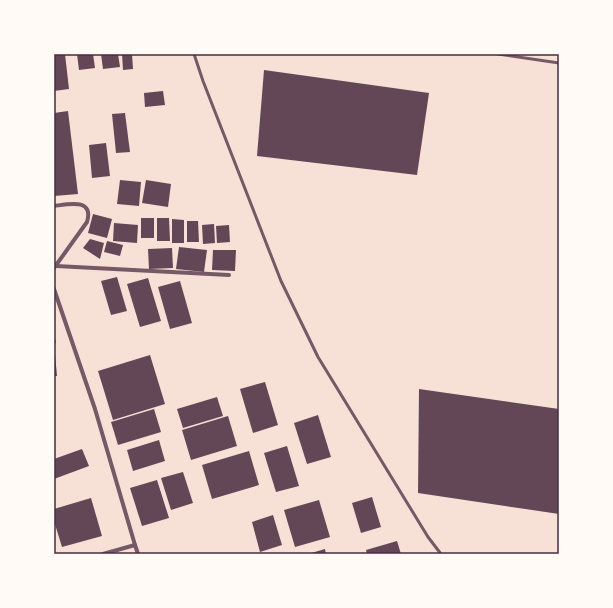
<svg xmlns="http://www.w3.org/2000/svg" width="613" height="608" font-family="'Work Sans',sans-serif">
<rect width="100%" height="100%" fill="#f7e1d7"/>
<g fill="#644757">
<path d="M54,54h11l4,35 -15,2z"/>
<path d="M77,54h16l2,14 -16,2z"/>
<path d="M101,54h17l2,13 -17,2z"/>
<path d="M122,54h10l1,15 -10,1z"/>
<path d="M264,70l165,23 -12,82 -160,-19z"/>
<path d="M163,91l2,14 -20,2 -1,-14z"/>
<path d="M68,111l10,83 -24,2v-83z"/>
<path d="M125,113l5,39 -14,1 -4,-39z"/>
<path d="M106,143l4,33 -18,2 -3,-33z"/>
<path d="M120,180l21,2 -2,24 -22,-2z"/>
<path d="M146,180l25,4 -3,23 -26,-4z"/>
<path d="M93,214l19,5 -5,19 -19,-5z"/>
<rect x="141" y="218" width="13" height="20"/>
<path d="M157,218h12l1,23h-13z"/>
<path d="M172,219l12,1v23h-12z"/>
<path d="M187,221h11l1,21h-12z"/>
<path d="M114,223l24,2 -1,18 -24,-2z"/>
<path d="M214,224l1,19 -12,1 -1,-19z"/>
<path d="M229,225l1,17 -13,1 -1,-17z"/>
<path d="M90,239l14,4 -4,16 -17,-11z"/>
<path d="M107,241l16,4 -3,11 -16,-4z"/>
<path d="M179,247l28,3 -3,22 -28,-3z"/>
<path d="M172,248l1,20 -24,1 -1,-20z"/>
<path d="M213,250h23l-1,21 -23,-1z"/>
<path d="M117,277l10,34 -16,4 -10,-34z"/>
<path d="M148,278l13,43 -21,6 -13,-43z"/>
<path d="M180,281l12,42 -22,6 -12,-42z"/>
<path d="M54,332l2,11 -2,1z"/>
<path d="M54,354h1l2,22h-3z"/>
<path d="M150,355l15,49 -52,16 -15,-49z"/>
<path d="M265,382l13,43 -25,8 -13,-44z"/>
<path d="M419,389l140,20v105l-141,-21z"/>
<path d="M217,397l6,19 -40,12 -6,-19z"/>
<path d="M154,409l7,23 -43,13 -7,-23z"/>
<path d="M318,415l13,42 -24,7 -13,-41z"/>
<path d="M228,416l9,30 -46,14 -9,-30z"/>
<path d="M159,440l6,21 -32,10 -6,-21z"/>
<path d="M287,446l12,40 -23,6 -12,-39z"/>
<path d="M82,449l7,17 -35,13v-20z"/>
<path d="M249,451l10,34 -47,14 -10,-34z"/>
<path d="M183,472l10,31 -22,7 -10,-32z"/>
<path d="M157,480l12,38 -27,8 -12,-38z"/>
<path d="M372,497l9,30 -20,6 -9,-30z"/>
<path d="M91,498l11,38 -40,11 -8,-26v-12z"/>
<path d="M319,500l11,37 -35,10 -11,-37z"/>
<path d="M273,515l9,30 -22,7 -8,-30z"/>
<path d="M397,541l4,13h-34l-1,-4z"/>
<path d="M325,549l1,5h-18z"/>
</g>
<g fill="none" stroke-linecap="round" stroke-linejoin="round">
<g stroke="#755966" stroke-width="3">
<path d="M194,54l9,27 78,200 37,76 110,180 13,17"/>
<path d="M498,54l61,9"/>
</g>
<g stroke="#755966" stroke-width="4">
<path d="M54,206c15,-2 40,-8 33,16l-33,46"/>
<path d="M56,266l173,9"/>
<path d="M54,289l41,120 40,136"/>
<path d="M103,554l32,-9 3,9"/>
</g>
</g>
<rect width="613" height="608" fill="none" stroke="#fffaf5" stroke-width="110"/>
<rect x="55" y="55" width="503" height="498" fill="none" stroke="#4a2c40" stroke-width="1.5"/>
</svg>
